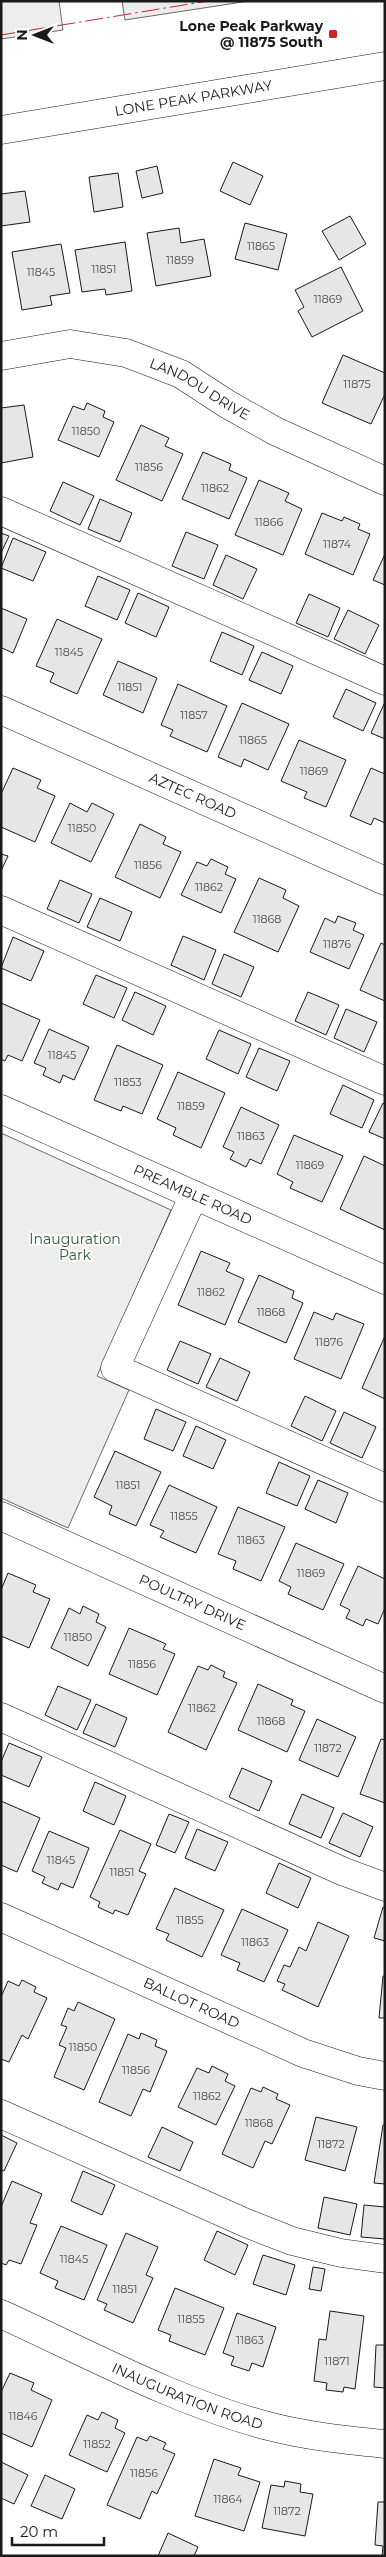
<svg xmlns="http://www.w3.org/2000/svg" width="386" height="2557" font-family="Montserrat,sans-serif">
<rect width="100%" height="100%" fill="#fff"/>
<g fill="#ededed" stroke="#6a6a6a">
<path d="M1,1h58l4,29 -62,9z"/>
<path d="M122,1h127l-124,19z"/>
<path d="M1,1133l170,77 -74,166 32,14 -61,138 -67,-30z"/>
</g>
<g fill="#e6e6e6" stroke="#1a1a1a">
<path d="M233,162l30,14 -13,29 -30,-14z"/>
<path d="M157,166l6,27 -21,5 -6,-27z"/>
<path d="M118,173l5,34 -29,5 -5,-35z"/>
<path d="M25,191l5,31 -29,4v-32z"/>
<path d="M350,216l16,28 -27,16 -17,-29z"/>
<path d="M245,223l42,11 -9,36 -43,-11z"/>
<path d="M179,228l2,15 23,-4 7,37 -55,10 -9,-53z"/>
<path d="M125,242l7,49 -26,4 -1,-6 -23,3 -7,-42z"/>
<path d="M61,244l9,49 -20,3 2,9 -30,5 -10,-58z"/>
<path d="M341,267l22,44 -51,26 -14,-26 6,-4 -9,-17z"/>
<path d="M343,355l42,18v21l-14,30 -49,-21z"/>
<path d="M87,403l18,8 -2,6 11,5 -15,35 -41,-17 15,-34 11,4z"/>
<path d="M24,405l9,52 -32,6v-55z"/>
<path d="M141,425l28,13 -4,8 18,8 -21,47 -46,-21z"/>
<path d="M203,452l28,12 -2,6 18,8 -18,41 -47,-20z"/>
<path d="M259,480l30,13 -4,8 17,8 -19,46 -48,-20z"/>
<path d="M63,482l31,14 -14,29 -30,-14z"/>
<path d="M100,499l32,14 -12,29 -32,-13z"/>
<path d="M322,513l20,8 2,-4 16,7 -2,5 12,5 -17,41 -48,-21z"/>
<path d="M186,532l32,13 -14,34 -32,-13z"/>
<path d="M1,533l8,3 -8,17z"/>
<path d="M13,538l33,14 -13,29 -32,-13z"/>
<path d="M385,554v31l-12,-5z"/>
<path d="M226,555l31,14 -14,30 -30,-14z"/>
<path d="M98,576l32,14 -13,30 -32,-14z"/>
<path d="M138,593l31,14 -13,30 -31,-14z"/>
<path d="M309,594l31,14 -12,29 -32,-14z"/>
<path d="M1,608l26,11 -14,34 -11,-5 -1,3z"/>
<path d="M348,610l31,15 -14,29 -31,-15z"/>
<path d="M57,619l45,20 -25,55 -27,-12 4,-9 -18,-7z"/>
<path d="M222,632l32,14 -12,29 -32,-14z"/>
<path d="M262,652l31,14 -12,28 -32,-14z"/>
<path d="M118,661l39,17 -14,35 -40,-18z"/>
<path d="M178,684l49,22 -20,46 -37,-16 3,-6 -12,-5z"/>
<path d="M346,689l30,14 -13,28 -30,-14z"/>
<path d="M242,703l47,21 -21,46 -24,-11 -3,8 -23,-10z"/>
<path d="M384,704l1,1v34l-14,-6z"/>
<path d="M299,740l47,20 -20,47 -22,-9 3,-6 -26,-11z"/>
<path d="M13,768l28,12 -4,8 18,8 -20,46 -34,-15v-33z"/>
<path d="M371,768l14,6v49l-11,-5 -3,7 -21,-9z"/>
<path d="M70,803l17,9 5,-9 22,11 -23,48 -40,-19z"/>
<path d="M140,824l26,13 -3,7 18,8 -21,46 -45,-21z"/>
<path d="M1,854l7,2 -7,15z"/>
<path d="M211,859l17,8 -3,7 11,5 -15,34 -40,-18 16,-33 10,4z"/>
<path d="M259,878l27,12 -3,8 16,8 -21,46 -44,-20z"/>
<path d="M60,880l32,14 -13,29 -32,-14z"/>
<path d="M100,898l32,14 -12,29 -33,-14z"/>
<path d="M338,916l18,7 -3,7 11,5 -15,34 -39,-17 15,-34 10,5z"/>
<path d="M183,936l33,14 -12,30 -33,-15z"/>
<path d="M13,937l31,14 -13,30 -30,-13z"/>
<path d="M381,943l4,2v56l-25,-11z"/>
<path d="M224,954l30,13 -13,30 -29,-13z"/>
<path d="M96,975l31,13 -13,30 -31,-14z"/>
<path d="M135,992l31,14 -13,29 -31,-15z"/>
<path d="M308,992l31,13 -13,30 -31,-14z"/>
<path d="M1,1003l39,17 -18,41 -14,-6 -3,6 -4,-2z"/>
<path d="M346,1009l31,13 -13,30 -30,-14z"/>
<path d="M49,1029l40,18 -15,33 -11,-5 -3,8 -17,-8 3,-7 -12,-5z"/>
<path d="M219,1030l32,14 -13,30 -32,-15z"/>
<path d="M117,1045l46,20 -21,49 -19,-8 -2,5 -27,-11z"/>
<path d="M259,1048l31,13 -13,30 -31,-14z"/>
<path d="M178,1072l47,21 -24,55 -28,-13 3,-7 -19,-9z"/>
<path d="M343,1085l31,15 -12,28 -32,-14z"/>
<path d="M383,1103l2,1v35l-16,-7z"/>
<path d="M241,1107l38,18 -18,39 -11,-5 -4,8 -16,-8 4,-7 -11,-5z"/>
<path d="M294,1135l49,21 -21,46 -32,-14 3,-6 -16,-8z"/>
<path d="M364,1156l21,10v64l-45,-21z"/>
<path d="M201,1251l29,12 -4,8 18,8 -19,46 -47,-20z"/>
<path d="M259,1275l35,16 -2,7 11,5 -17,40 -48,-21z"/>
<path d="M314,1312l19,8 3,-7 28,11 -23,55 -47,-20z"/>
<path d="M385,1336v63l-23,-11z"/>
<path d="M180,1341l31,13 -13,30 -31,-14z"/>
<path d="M220,1358l30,14 -13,29 -31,-14z"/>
<path d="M305,1396l31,15 -14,30 -31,-15z"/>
<path d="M156,1409l30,13 -13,29 -29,-12z"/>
<path d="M344,1412l32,15 -14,31 -32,-15z"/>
<path d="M196,1426l30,14 -13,29 -30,-13z"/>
<path d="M115,1451l46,21 -25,54 -27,-12 3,-8 -18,-9z"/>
<path d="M279,1462l31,14 -13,30 -31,-13z"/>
<path d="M318,1480l30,13 -12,30 -31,-14z"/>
<path d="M169,1485l48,22 -21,46 -36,-16 4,-6 -14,-6z"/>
<path d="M238,1507l47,20 -24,54 -28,-12 3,-8 -18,-7z"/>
<path d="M296,1543l48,21 -21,46 -35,-16 3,-7 -12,-6z"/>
<path d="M358,1566l27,13v29l-7,16 -12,-5 -3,7 -17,-8 4,-8 -10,-5z"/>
<path d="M8,1573l28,12 -3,7 17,7 -21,49 -28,-12v-46z"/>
<path d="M83,1606l16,8 -3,8 10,5 -18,39 -37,-18 18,-40 11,6z"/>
<path d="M129,1628l37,16 -3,5 12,5 -18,41 -48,-21z"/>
<path d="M211,1665l14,7 -2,5 14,6 -31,67 -38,-18 30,-66 10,4z"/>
<path d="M258,1684l35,16 -2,5 14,6 -18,41 -49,-22z"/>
<path d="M58,1686l33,14 -14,30 -32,-15z"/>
<path d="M96,1704l31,14 -12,29 -32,-14z"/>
<path d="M317,1719l39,18 -18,40 -39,-17z"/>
<path d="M381,1739l4,1v63l-25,-9z"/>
<path d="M9,1743l33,14 -13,30 -28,-12v-13z"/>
<path d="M242,1768l30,13 -13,30 -30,-14z"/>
<path d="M95,1782l31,14 -12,29 -31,-14z"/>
<path d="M302,1794l32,14 -13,30 -32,-14z"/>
<path d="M1,1801l39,17 -23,54 -16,-7z"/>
<path d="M343,1813l30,14 -13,30 -31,-14z"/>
<path d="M169,1814l20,8 -14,31 -19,-8z"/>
<path d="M197,1829l31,13 -13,29 -30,-13z"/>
<path d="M120,1830l31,14 -12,27 7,3 -18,41 -13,-5 -2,4 -15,-7 2,-5 -10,-5z"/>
<path d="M49,1831l40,17 -16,40 -12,-5 -3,7 -16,-7 3,-6 -13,-6z"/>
<path d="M279,1863l32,15 -13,30 -32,-15z"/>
<path d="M175,1888l49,22 -22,47 -36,-17 3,-6 -13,-5z"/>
<path d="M383,1907l2,1v33l-11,-3z"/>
<path d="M242,1909l46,21 -24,52 -27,-12 3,-7 -19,-8z"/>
<path d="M318,1922l31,14 -31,71 -36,-17 3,-6 -8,-3 7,-16 6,2 9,-20 7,4z"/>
<path d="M383,1976h2v42h-6z"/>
<path d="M22,1980l14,7 -2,5 13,6 -19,41 -6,-4 -13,27 -8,-3v-62l7,-16 11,5z"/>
<path d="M78,2002l37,17 -31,71 -30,-13 12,-29 -7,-3 8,-18 -6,-2 7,-17 6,3z"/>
<path d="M141,2033l16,7 -2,6 12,5 -17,41 -7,-3 -12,27 -32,-14 29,-68 11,5z"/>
<path d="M212,2066l16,8 -3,7 10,5 -19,39 -38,-18 19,-39 12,5z"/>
<path d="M263,2087l15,7 -2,5 14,6 -18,39 -7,-3 -12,27 -31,-14 29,-66 10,4z"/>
<path d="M316,2117l41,10 -12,44 -40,-11z"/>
<path d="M383,2125h2v59l-11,-1z"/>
<path d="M162,2127l31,15 -13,29 -32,-14z"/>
<path d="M1,2135l16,8 -13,28 -3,-1z"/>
<path d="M83,2171l32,14 -13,30 -31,-14z"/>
<path d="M12,2181l30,13 -12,29 7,2 -16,39 -12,-4 -3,5 -5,-2v-56z"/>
<path d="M324,2197l33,7 -7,31 -32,-7z"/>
<path d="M364,2205l21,2v32l-24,-2z"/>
<path d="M61,2226l46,19 -23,55 -29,-12 3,-7 -18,-8z"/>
<path d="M217,2231l31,14 -13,30 -31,-15z"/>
<path d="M126,2233l32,14 -12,28 7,3 -20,45 -29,-13 3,-6 -10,-4z"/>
<path d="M263,2255l32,10 -9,30 -33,-11z"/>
<path d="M313,2267l12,2 -4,22 -12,-2z"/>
<path d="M175,2288l49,20 -19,47 -36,-14 2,-6 -13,-5z"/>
<path d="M330,2311l34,5 -9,73 -11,-2 -1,5 -17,-2 1,-7 -13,-2 5,-42 7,1z"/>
<path d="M237,2313l39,14 -13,40 -11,-4 -3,8 -18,-6 3,-8 -11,-4z"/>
<path d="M376,2345h9v43l-11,-1z"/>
<path d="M10,2373l24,10 -3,7 21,10 -20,47 -31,-14v-41z"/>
<path d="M102,2412l16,8 -3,8 10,5 -18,39 -38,-17 18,-40 11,5z"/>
<path d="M150,2436l16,7 -3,6 12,5 -18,40 -5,-3 -12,28 -33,-14 30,-68 10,4z"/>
<path d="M214,2459l27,9 -3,7 22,7 -16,49 -49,-15z"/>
<path d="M1,2462l27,13 -14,29 -13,-6z"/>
<path d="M45,2475l30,14 -13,30 -31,-13z"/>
<path d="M285,2481l16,3 -1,8 13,2 -8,42 -43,-8 9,-43 13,2z"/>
<path d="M378,2502h7v54h-3l1,-10 -8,-1z"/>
<path d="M168,2533l30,14 -4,9h-36z"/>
</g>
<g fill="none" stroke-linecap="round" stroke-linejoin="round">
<defs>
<g id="minor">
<path id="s1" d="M1,356l69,-12 56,9 55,21 46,30 48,27 110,50"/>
<path d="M1,511l384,170"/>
<path id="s2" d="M1,710l384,171"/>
<path d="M1,910l384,171"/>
<path id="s3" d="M1,1109l384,171"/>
<path d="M194,1195l-79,173 270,120"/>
<path id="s4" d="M1,1516l384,173"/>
<path d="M1,1717l341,154 43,16"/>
<path id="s5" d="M1,1917l302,136 55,18 27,5"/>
<path d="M1,2114l245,109 46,18 49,12 44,6"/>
<path id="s6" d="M1,2314c86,39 175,88 267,112 38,10 77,14 117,18"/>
</g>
<g id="major">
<path id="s7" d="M1,130l384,-64"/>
</g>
</defs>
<use href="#minor" stroke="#1a1a1a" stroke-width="29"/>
<use href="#major" stroke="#1a1a1a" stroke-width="29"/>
<use href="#minor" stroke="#fff" stroke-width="28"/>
<use href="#major" stroke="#fff" stroke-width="28"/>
<path stroke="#c62828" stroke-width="1" stroke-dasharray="18 4 2.5 4" stroke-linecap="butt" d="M1,35l207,-34"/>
</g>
<rect fill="#c62828" stroke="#fff" stroke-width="2" x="328" y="29" width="10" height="10" rx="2.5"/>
<g text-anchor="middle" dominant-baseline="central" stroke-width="4" stroke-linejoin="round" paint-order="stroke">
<g font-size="11" fill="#4d4d4d">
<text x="261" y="246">11865</text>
<text x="180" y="260">11859</text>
<text x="104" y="269">11851</text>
<text x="41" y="272">11845</text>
<text x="328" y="299">11869</text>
<text x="357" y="384">11875</text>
<text x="86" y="431">11850</text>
<text x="149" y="467">11856</text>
<text x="215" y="488">11862</text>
<text x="269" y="522">11866</text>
<text x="337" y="544">11874</text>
<text x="69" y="652">11845</text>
<text x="130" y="687">11851</text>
<text x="194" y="715">11857</text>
<text x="253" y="740">11865</text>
<text x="314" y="771">11869</text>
<text x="82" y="828">11850</text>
<text x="148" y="865">11856</text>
<text x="209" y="887">11862</text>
<text x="267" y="919">11868</text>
<text x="337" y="944">11876</text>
<text x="62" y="1055">11845</text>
<text x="128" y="1082">11853</text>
<text x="191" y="1106">11859</text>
<text x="251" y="1136">11863</text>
<text x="310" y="1165">11869</text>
<text x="211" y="1292">11862</text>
<text x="271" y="1312">11868</text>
<text x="329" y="1342">11876</text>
<text x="128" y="1485">11851</text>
<text x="184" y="1516">11855</text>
<text x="251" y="1540">11863</text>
<text x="311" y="1573">11869</text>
<text x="78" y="1637">11850</text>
<text x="142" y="1664">11856</text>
<text x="202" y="1708">11862</text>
<text x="271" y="1721">11868</text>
<text x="328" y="1748">11872</text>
<text x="61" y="1860">11845</text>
<text x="122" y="1872">11851</text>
<text x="190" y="1920">11855</text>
<text x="255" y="1942">11863</text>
<text x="83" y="2047">11850</text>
<text x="136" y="2070">11856</text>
<text x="207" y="2096">11862</text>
<text x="259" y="2123">11868</text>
<text x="331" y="2144">11872</text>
<text x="74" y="2259">11845</text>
<text x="125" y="2289">11851</text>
<text x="191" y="2319">11855</text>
<text x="250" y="2340">11863</text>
<text x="337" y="2361">11871</text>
<text x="23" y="2416">11846</text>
<text x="97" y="2444">11852</text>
<text x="144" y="2473">11856</text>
<text x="228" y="2499">11864</text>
<text x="287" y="2511">11872</text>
</g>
<g font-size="14" font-weight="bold" fill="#1a1a1a" stroke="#fff" text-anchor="end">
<text x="323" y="26">Lone Peak Parkway<tspan x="323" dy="16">@ 11875 South</tspan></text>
</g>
<g font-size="14" fill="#1a1a1a" stroke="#fff">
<text stroke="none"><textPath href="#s7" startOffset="195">LONE PEAK PARKWAY</textPath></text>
<text stroke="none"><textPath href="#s1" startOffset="209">LANDOU DRIVE</textPath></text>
<text stroke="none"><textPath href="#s2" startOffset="210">AZTEC ROAD</textPath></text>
<text stroke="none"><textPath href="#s3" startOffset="210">PREAMBLE ROAD</textPath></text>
<text stroke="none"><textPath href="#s4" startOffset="210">POULTRY DRIVE</textPath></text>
<text stroke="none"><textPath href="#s5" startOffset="209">BALLOT ROAD</textPath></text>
<text stroke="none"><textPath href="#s6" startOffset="204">INAUGURATION ROAD</textPath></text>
</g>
<g font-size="14" fill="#2b5a34" stroke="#fff">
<text x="75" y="1239">Inauguration<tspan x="75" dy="16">Park</tspan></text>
</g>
</g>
<rect width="386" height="2557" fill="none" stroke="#1a1a1a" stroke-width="5"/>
<g transform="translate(35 35) rotate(270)" stroke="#ffffff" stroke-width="4" paint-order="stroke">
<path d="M0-4L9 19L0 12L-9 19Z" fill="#1a1a1a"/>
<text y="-8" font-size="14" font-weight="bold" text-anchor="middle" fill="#1a1a1a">N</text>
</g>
<path d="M12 2537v8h92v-8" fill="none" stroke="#1a1a1a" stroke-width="2.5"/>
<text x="20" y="2537" font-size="15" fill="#1a1a1a" stroke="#ffffff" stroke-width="4" paint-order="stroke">20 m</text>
</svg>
